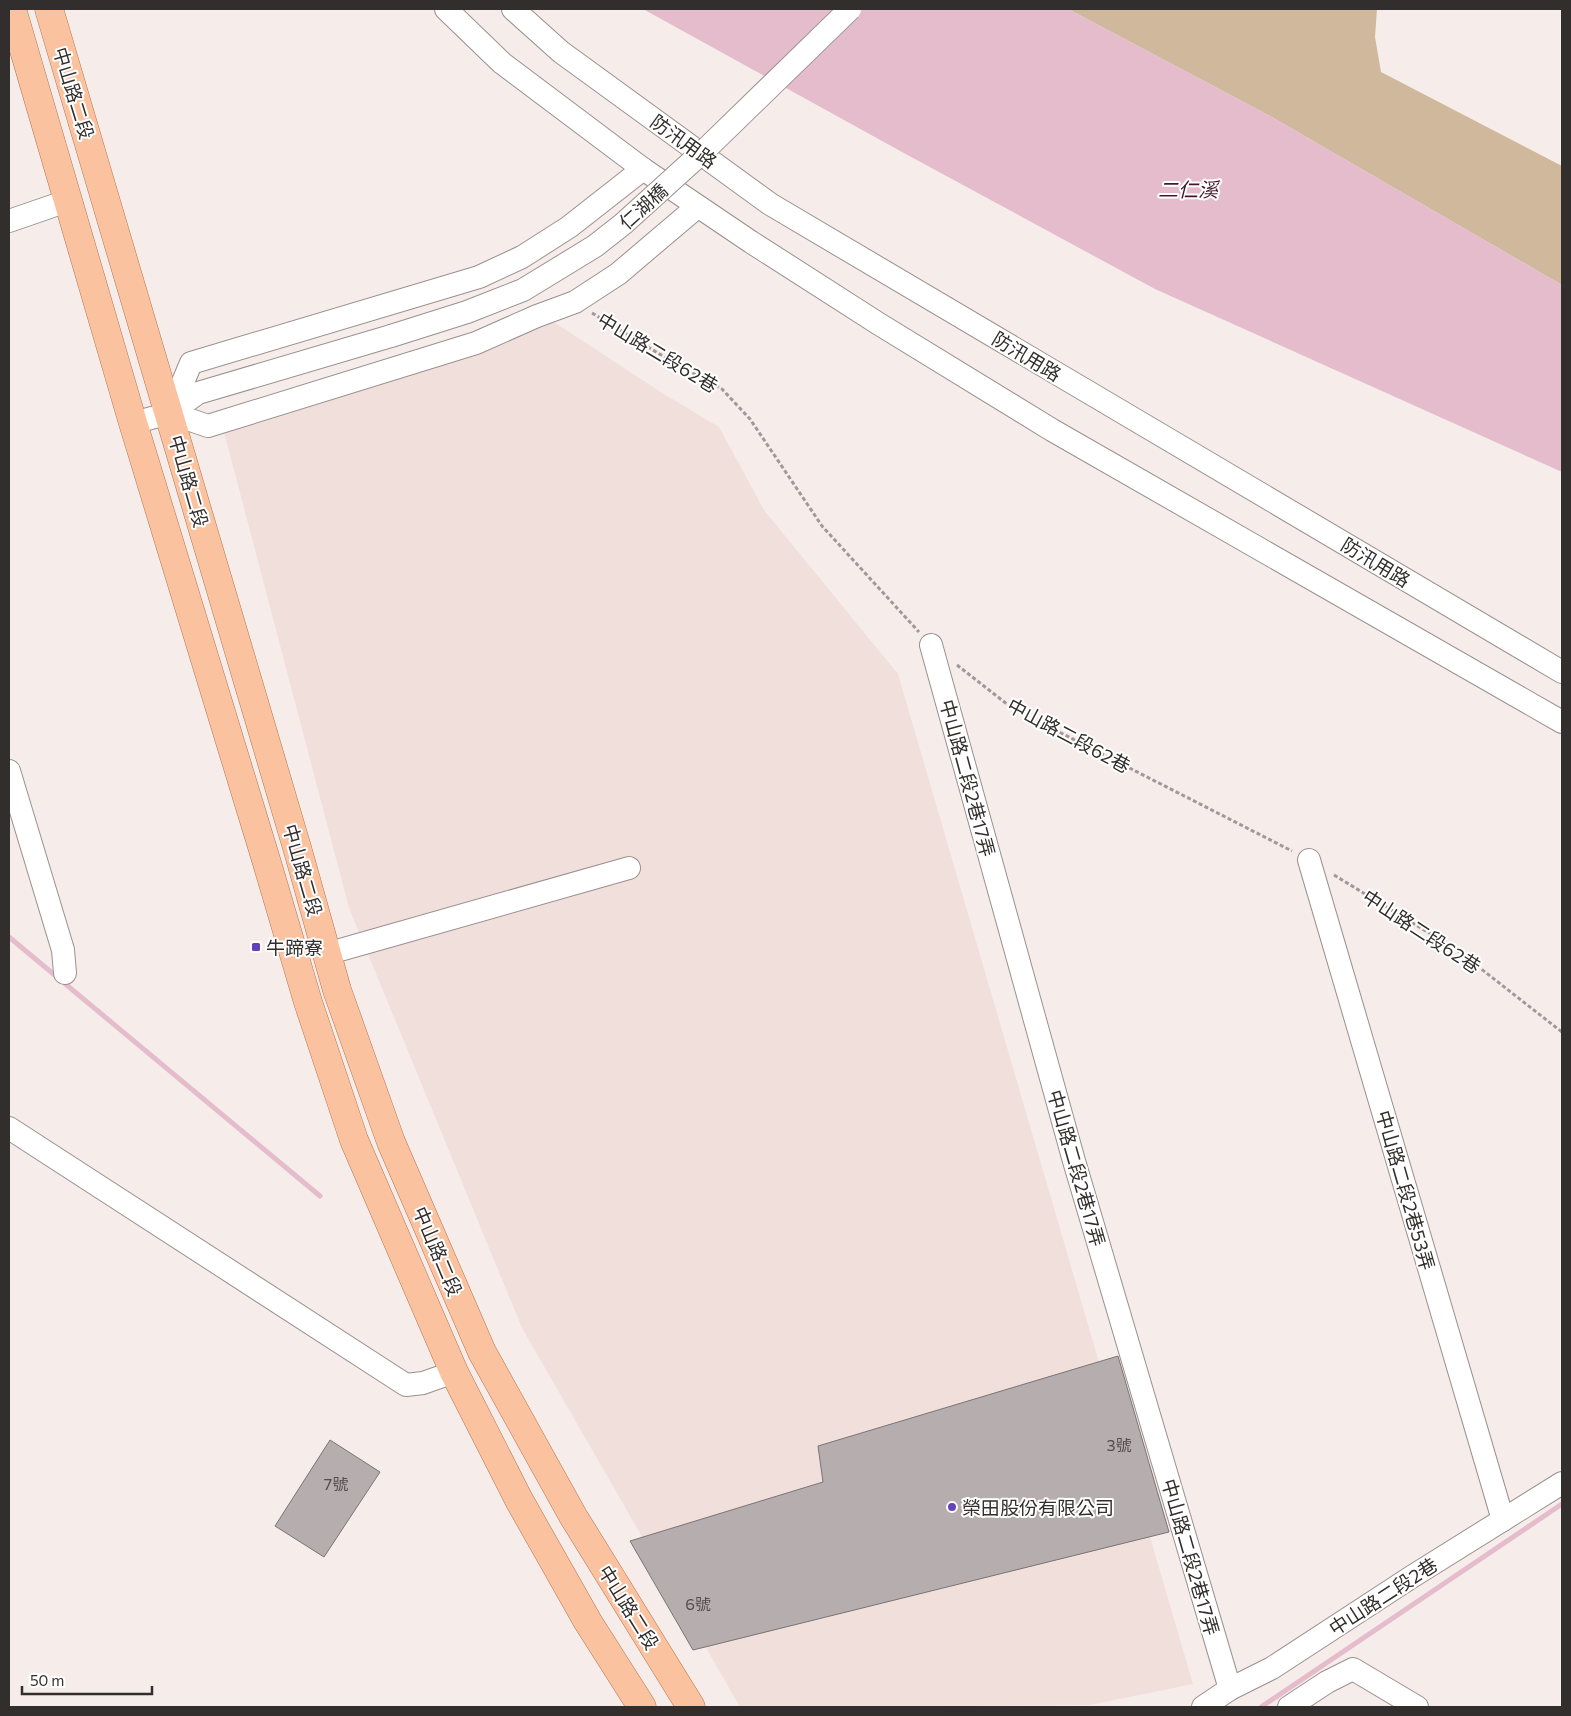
<svg xmlns="http://www.w3.org/2000/svg" width="1571" height="1716" font-family="Commissioner,'Noto Sans TC',sans-serif">
<rect width="100%" height="100%" fill="#f6edeb"/>
<path fill="#f1dfdb" d="M552,321l112,73 55,33 45,83 134,164 295,1010 -103,21 -350,2 -218,-379 -173,-420 -125,-476z"/>
<path fill="#d0b89d" d="M1068,9h309l-2,28 6,35 181,94v119l-292,-169z"/>
<path fill="#e4bccc" d="M643,9h425l202,107 292,169v187l-407,-183 -253,-137z"/>
<g fill="none" stroke-linecap="round" stroke-linejoin="round">
<g stroke="#e4bccc" stroke-width="5">
<path d="M9,937l311,259"/>
<path d="M1261,1707l301,-203"/>
</g>
</g>
<g fill="#b6adae" stroke="#7b7374">
<path d="M1118,1356l51,176 -476,118 -63,-109 193,-59 -5,-36z"/>
<path d="M330,1440l50,32 -56,85 -49,-31z"/>
</g>
<g fill="none" stroke-linecap="round" stroke-linejoin="round">
<defs>
<g id="minor">
<path d="M446,9l56,54 141,106 108,73 128,82 173,106 510,292"/>
<path d="M513,9l48,43 209,152 792,468"/>
<path d="M643,169l-74,58 -47,30 -43,20 -288,86 -21,50 38,13 268,-83 61,-27 38,-14 43,-28 79,-67"/>
<path d="M9,221l58,-20"/>
<path d="M133,423l37,-10 28,-20 193,-57"/>
<path d="M931,645l143,516 156,528"/>
<path d="M9,771l54,179 2,23"/>
<path d="M1309,860l194,660"/>
<path d="M326,954l303,-86"/>
<path d="M9,1128l397,257 17,-2 31,-11"/>
<path d="M1203,1707l27,-18 42,-21 141,-92 149,-93"/>
<path d="M1289,1707l38,-25 26,-13 64,38"/>
</g>
<g id="major">
<path d="M12,9l121,414 134,440 41,139 46,138 100,232 65,128 69,122 54,85"/>
<path d="M49,9l249,842 39,139 54,152 91,210 91,164 118,191"/>
</g>
</defs>
<use href="#minor" stroke="#99908f" stroke-width="24"/>
<use href="#major" stroke="#b2744e" stroke-width="29"/>
<g stroke="#a09998" stroke-width="3" stroke-dasharray="4 2.5" stroke-linecap="butt">
<path d="M592,313l84,51 46,25 28,30 72,107 97,106"/>
<path d="M957,665l55,43 280,143"/>
<path d="M1334,875l123,75 105,82"/>
</g>
<use href="#minor" stroke="#fff" stroke-width="22"/>
<use href="#major" stroke="#fbc29f" stroke-width="28"/>
<defs>
<path id="minor-bridge" d="M391,336l76,-24 56,-22 72,-44 28,-22 84,-76 143,-139"/>
</defs>
<use href="#minor-bridge" stroke="#99908f" stroke-width="24" stroke-linecap="butt"/>
<use href="#minor-bridge" stroke="#fff" stroke-width="22"/>
</g>
<g fill="#6542bb" stroke="#fff" stroke-width="2">
<rect x="251" y="942" width="10" height="10" rx="2.5"/>
<circle cx="952" cy="1507" r="5"/>
</g>
<g text-anchor="middle" dominant-baseline="central" stroke-width="4" stroke-linejoin="round" paint-order="stroke">
<g font-size="16" fill="#524e4d">
<text x="1119" y="1444">3號</text>
<text x="336" y="1483">7號</text>
<text x="698" y="1603">6號</text>
</g>
<g font-size="19" fill="#312e2d" stroke="#fff">
<text transform="translate(74 93) rotate(73)">中山路二段</text>
<text transform="translate(684 141) rotate(36)">防汛用路</text>
<text transform="translate(643 206) rotate(-42)">仁湖橋</text>
<text transform="translate(658 352) rotate(31)">中山路二段62巷</text>
<text transform="translate(1027 356) rotate(31)">防汛用路</text>
<text transform="translate(189 481) rotate(74)">中山路二段</text>
<text transform="translate(1376 562) rotate(31)">防汛用路</text>
<text transform="translate(1069 735) rotate(28)">中山路二段62巷</text>
<text transform="translate(968 778) rotate(75)">中山路二段2巷17弄</text>
<text transform="translate(303 870) rotate(74)">中山路二段</text>
<text transform="translate(1422 931) rotate(33)">中山路二段62巷</text>
<text transform="translate(1077 1168) rotate(74)">中山路二段2巷17弄</text>
<text transform="translate(1406 1190) rotate(74)">中山路二段2巷53弄</text>
<text transform="translate(438 1251) rotate(67)">中山路二段</text>
<text transform="translate(1191 1557) rotate(74)">中山路二段2巷17弄</text>
<text transform="translate(1383 1596) rotate(-33)">中山路二段2巷</text>
<text transform="translate(629 1607) rotate(58)">中山路二段</text>
</g>
<g font-size="19" fill="#312e2d" stroke="#fff" text-anchor="start">
<text x="266" y="947">牛蹄寮</text>
<text x="962" y="1507">榮田股份有限公司</text>
</g>
<g font-size="20" font-style="italic" fill="#45152e" stroke="#fff">
<text x="1188" y="189">二仁溪</text>
</g>
</g>
<rect width="1571" height="1716" fill="none" stroke="#312e2d" stroke-width="20"/>
<path d="M22 1686v8h130v-8" fill="none" stroke="#312e2d" stroke-width="2.5"/>
<text x="30" y="1686" font-size="15" fill="#312e2d" stroke="#ffffff" stroke-width="4" paint-order="stroke">50 m</text>
</svg>
